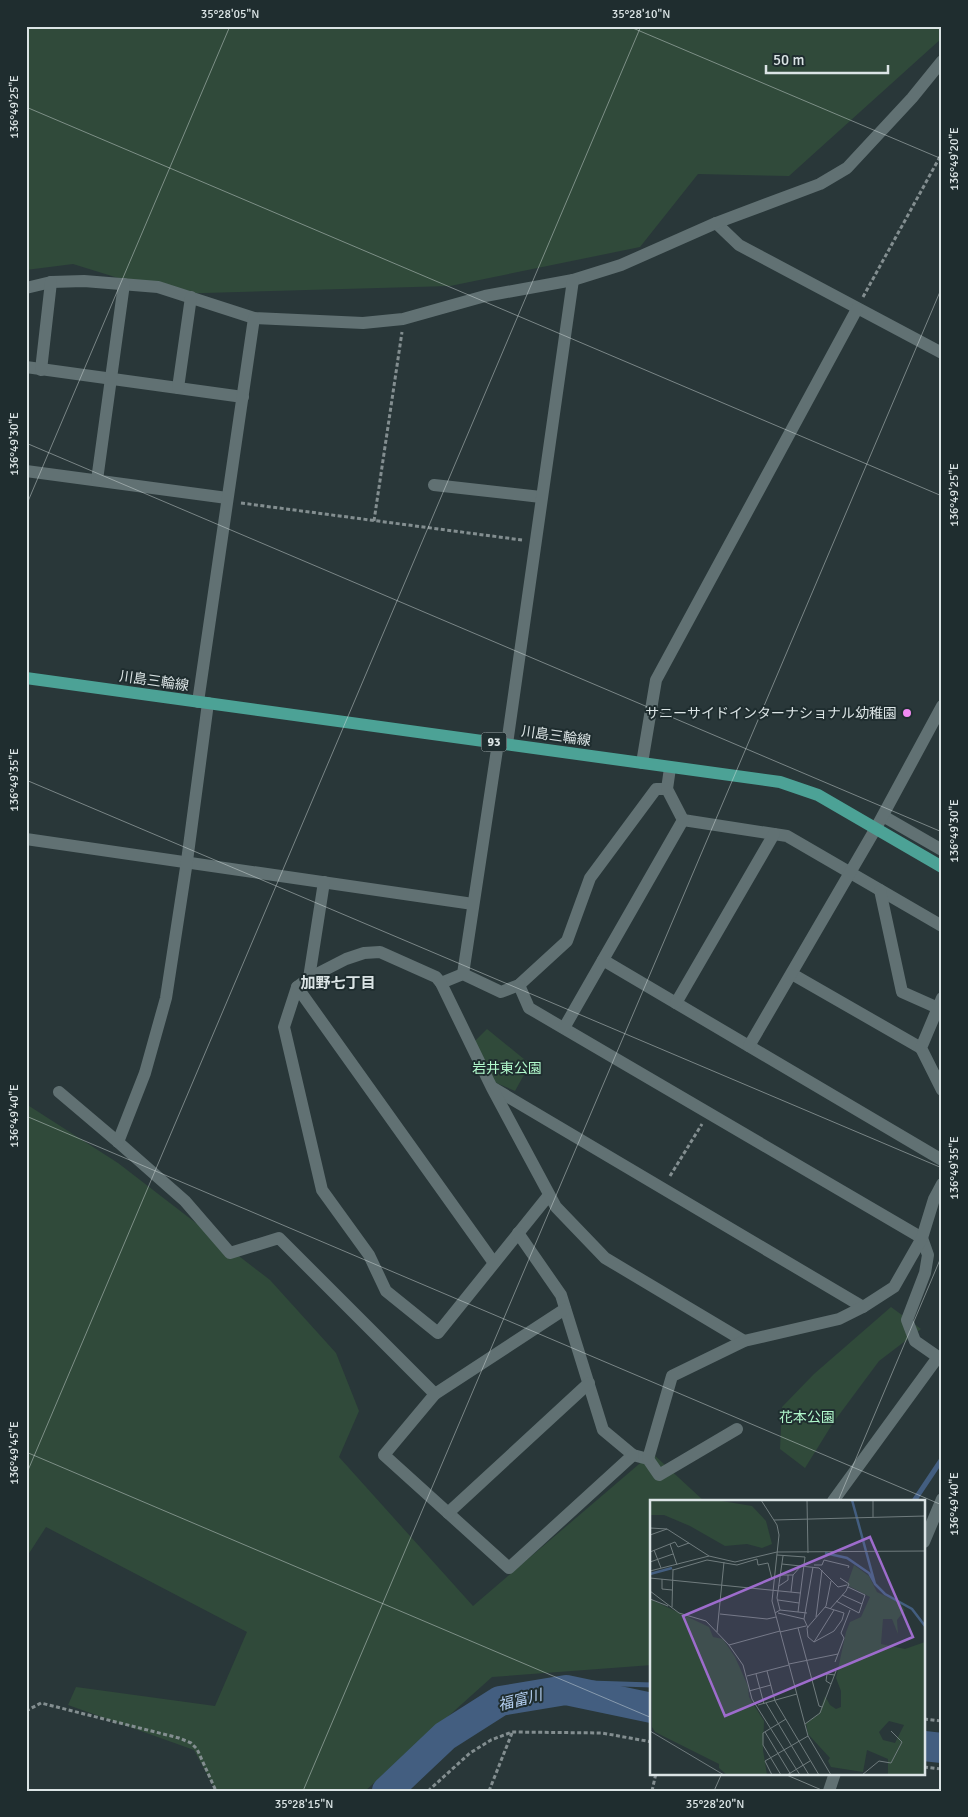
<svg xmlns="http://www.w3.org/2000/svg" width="968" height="1817" font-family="Signika,'Noto Sans JP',sans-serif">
<rect width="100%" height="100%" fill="#293739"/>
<g fill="#304a3a">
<path d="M26,26h916v12l-153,138 -91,-2 -58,73 -190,39 -280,8 -97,-30 -47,6z"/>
<path d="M487,1029l43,35 -15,27 -21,-9 -19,-41z"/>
<path d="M26,1104l92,59 152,117 66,73 23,58 -20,46 134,149 179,-153 52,48h-52v164l-160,12 -127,114h-149l-22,-41 -126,-45 8,-18 139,19 32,-74 -201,-105 -20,31z"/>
<path d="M891,1307l30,22 -42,32 -46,62 -28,45 -25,-19 2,-42 32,-33z"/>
</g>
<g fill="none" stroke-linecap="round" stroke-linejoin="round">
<g stroke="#435e80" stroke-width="5">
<path d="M914,1501l28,-42"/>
<path d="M566,1690l23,-7 63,2"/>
</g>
<g stroke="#435e80" stroke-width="30">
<path d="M924,1746l18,2"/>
<path d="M387,1791l58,-55 55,-35 66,-11 86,18"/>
</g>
<g stroke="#838e90" stroke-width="3" stroke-dasharray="4 2.5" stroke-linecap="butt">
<path d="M863,297l79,-144"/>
<path d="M241,503l281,37"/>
<path d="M374,521l28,-189"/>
<path d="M670,1176l32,-52"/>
<path d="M26,1711l15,-8 138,35 12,5 6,6 19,42"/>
<path d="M924,1719l18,2"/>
<path d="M924,1767l18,2"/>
<path d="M428,1791l42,-38 21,-13 21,-8 90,1 50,9"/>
<path d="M489,1791l23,-58"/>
<path d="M652,1791l4,-18"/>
</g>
<g stroke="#617173" stroke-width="12">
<path d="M716,223l23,22 203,108"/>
<path d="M26,288l25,-6 33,-1 74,6 96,31 109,5 40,-4 82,-23 88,-16 48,-15 95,-42 104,-39 27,-16 65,-70 30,-37"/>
<path d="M26,367l217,30"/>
<path d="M41,370l10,-88"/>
<path d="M178,388l13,-91"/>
<path d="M26,471l201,27"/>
<path d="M97,480l27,-196"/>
<path d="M434,485l107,12"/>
<path d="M198,702l56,-384"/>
<path d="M507,744l66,-464"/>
<path d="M642,763l14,-83 201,-371"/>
<path d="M883,816l59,34"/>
<path d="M683,820l104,16 155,90"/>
<path d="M26,839l447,65"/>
<path d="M880,890l22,102 36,16"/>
<path d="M603,960l339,200"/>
<path d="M463,974l35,-231"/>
<path d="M792,974l129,74"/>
<path d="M309,978l15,-96"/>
<path d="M441,983l22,-9 38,18 18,-7 48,-44 23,-63 66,-89h11"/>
<path d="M519,985l10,23 393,230 6,17 -3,18 -18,47 8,21 23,16 -105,144"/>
<path d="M297,987l197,276"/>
<path d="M942,998l-21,50 21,42"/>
<path d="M676,1003l98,-169"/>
<path d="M564,1028l119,-208 -16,-31 3,-21"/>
<path d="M749,1046l127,-218 66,-122"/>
<path d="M493,1088l370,219"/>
<path d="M59,1092l59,50 67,59 45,52 49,-15 156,156"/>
<path d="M118,1142l27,-69 21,-75 21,-137 21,-158"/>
<path d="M549,1195l-111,138 -52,-42 -17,-36 -47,-65 -38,-163 13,-40 12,-9 37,-19 18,-6 16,-1 56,25 5,6 51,105 64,119 49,51 139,83"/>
<path d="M518,1233l43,62 42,135 30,25 15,4 11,16 78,-46"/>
<path d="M565,1309l-130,85 -51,61 125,113 124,-113"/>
<path d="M648,1459l24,-83 72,-35 95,-22 24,-12 31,-20 28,-49 12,-39 8,-15"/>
<path d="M448,1513l141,-130"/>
<path d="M924,1542l18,-43"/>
<path d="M829,1791l6,-18"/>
</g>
<path stroke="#4ca296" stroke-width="12" d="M26,678l754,104 38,13 124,72"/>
</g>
<path fill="none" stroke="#dbe4e5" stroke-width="1" stroke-opacity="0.45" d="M628,26l314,133M26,107l916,389M26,443l916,389M26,506l204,-480M26,780l916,388M26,1116l916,389M26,1452l626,266M26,1475l615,-1449M838,1501l104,-246M782,1773l42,18M26,1789l5,2M303,1791l639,-1504M714,1791l8,-18"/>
<circle fill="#f28af3" stroke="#1f2d2f" stroke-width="2" cx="907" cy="713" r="5"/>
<g text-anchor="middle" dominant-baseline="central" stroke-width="4" stroke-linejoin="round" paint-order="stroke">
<rect fill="#1f2d2f" stroke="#a3adae" stroke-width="1" x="481.5" y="732.5" width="25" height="19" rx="4"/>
<g font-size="12" font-weight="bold" fill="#dbe4e5">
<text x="494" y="742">93</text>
</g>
<g font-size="14" fill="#dbe4e5" stroke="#1f2d2f">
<text transform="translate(154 681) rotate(8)">川島三輪線</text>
<text transform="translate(556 736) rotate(8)">川島三輪線</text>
</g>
<g font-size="14" fill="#dbe4e5" stroke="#1f2d2f" text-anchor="end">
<text x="897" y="713">サニーサイドインターナショナル幼稚園</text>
</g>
<g font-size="14" fill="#b0f8cb" stroke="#1f2d2f">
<text x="507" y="1068">岩井東公園</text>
<text x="807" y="1417">花本公園</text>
</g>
<g font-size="15" font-weight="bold" fill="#dbe4e5" stroke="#1f2d2f">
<text x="338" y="983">加野七丁目</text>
</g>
<g font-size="15" font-style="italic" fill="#b6d1f4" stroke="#1f2d2f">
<text transform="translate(520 1700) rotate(-14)">福富川</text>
</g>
</g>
<g transform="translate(650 1500)">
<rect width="275" height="275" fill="#293739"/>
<path d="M0,0h66l36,6 14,15 6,23 -10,4 -15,-4 -22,2 -35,-20 -26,-11h-14zM204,65l15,11 8,16 23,11 5,7 -8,10 1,14 -6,-15h-9l-2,25 24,5 20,-7v133h-37v-16l-21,-9 -4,22 -32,-5 -3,-6 2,-3 -22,-24 -2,-11 13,-9 6,-18 5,9 6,4 5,-2v-16l-5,-13 10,-46 4,-10 11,-5 9,-20 -23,-12zM239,221l15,4 -9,18 -12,-3 -4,-8zM0,99l59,28 4,10 10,2 12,18 13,29 1,11 15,24 -1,29 4,25h-40l-8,-7v-4l-64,-32 -3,-5z" fill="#304a3a" fill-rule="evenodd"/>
<path fill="none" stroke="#435e80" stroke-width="2.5" d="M202,0l23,84 10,10 27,15 13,17M175,53l22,5 22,15 6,11M0,74l22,-6"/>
<path fill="none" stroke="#707c7e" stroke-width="1" d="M111,0l16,25 2,10 -7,66 36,135 23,39M157,0l1,53M223,0v17M124,20l151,-4M0,28l17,1M0,35l17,-6 42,27 26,6 42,-10 148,-1M20,44l5,-2 3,5 11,-4M4,50l7,18M0,52l20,-8 7,21M127,55l28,2 -7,55M0,62l23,-8M132,64l37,4 19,19 9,-2M164,65h8l2,-5 25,6 -1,2M23,70l34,-10 30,5 20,-6 1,6 10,-2 4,16M0,71l59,-15M130,75h13l8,-9M0,78l150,15M12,79v10l10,1M129,86l9,-6v-5M0,91l29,22 27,8 23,24 14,20 9,34 48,76M141,92l2,-17M192,95l20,9M0,99l18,7M128,100l21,3M186,101l23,12 6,-18 -17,-8M22,107l1,-38M180,109l16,-18 3,-7 -9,-6M130,110l-3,-12 6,-42M125,113l5,-3 27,3M128,113l26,6M70,114l47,5 9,-2M166,117l6,-47M148,128l21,78 3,1M158,128l-4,-9 9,-52M67,132l7,-70M130,132l26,-6M164,142l-6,-5 -1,-9 19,-22 5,-25M164,142l20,-11 8,-11 2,-7 -19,-6M164,142l20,-32M79,145l51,-14M185,162l9,-24 -3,-5 9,-23M139,164l49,-10M117,171l8,30 44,74M106,174l8,30M97,176l42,-11M181,184l-5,-3 1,-7 8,1M99,191l22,-6M116,203l43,72M108,205l39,-11M155,224l15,-11 16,-42M0,231l74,44M115,232l26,43M122,275l-7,-14 43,-25M131,275l-18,-30v-12l23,-14M137,275l23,-14M212,275l17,-14 12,2 11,-21 -11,-11"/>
<path fill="#9d6ccc" fill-opacity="0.15" stroke="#9d6ccc" stroke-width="2.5" d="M220,37l43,100 -188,79 -42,-100z"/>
<rect width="275" height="275" fill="none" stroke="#dbe4e5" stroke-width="2.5"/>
</g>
<rect width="968" height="1817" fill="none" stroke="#1f2d2f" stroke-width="55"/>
<path d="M766 65v8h122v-8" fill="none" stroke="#dbe4e5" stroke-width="2.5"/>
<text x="773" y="65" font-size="15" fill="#dbe4e5" stroke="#1f2d2f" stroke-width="4" paint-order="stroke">50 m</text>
<rect x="28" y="28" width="912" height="1762" fill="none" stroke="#dbe4e5" stroke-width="2"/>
<g font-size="12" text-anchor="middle" fill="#dbe4e5">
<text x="230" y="18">35°28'05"N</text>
<text x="641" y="18">35°28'10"N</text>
<text transform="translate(14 107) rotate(-90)" y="4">136°49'25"E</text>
<text transform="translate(954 159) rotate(-90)" y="4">136°49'20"E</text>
<text transform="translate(14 444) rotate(-90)" y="4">136°49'30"E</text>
<text transform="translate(954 495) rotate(-90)" y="4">136°49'25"E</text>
<text transform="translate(14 780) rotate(-90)" y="4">136°49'35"E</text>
<text transform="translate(954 831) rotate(-90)" y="4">136°49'30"E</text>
<text transform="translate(14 1116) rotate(-90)" y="4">136°49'40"E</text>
<text transform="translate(954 1168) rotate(-90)" y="4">136°49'35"E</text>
<text transform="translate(14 1453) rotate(-90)" y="4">136°49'45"E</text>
<text transform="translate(954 1504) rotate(-90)" y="4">136°49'40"E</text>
<text x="304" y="1808">35°28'15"N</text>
<text x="715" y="1808">35°28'20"N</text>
</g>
</svg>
